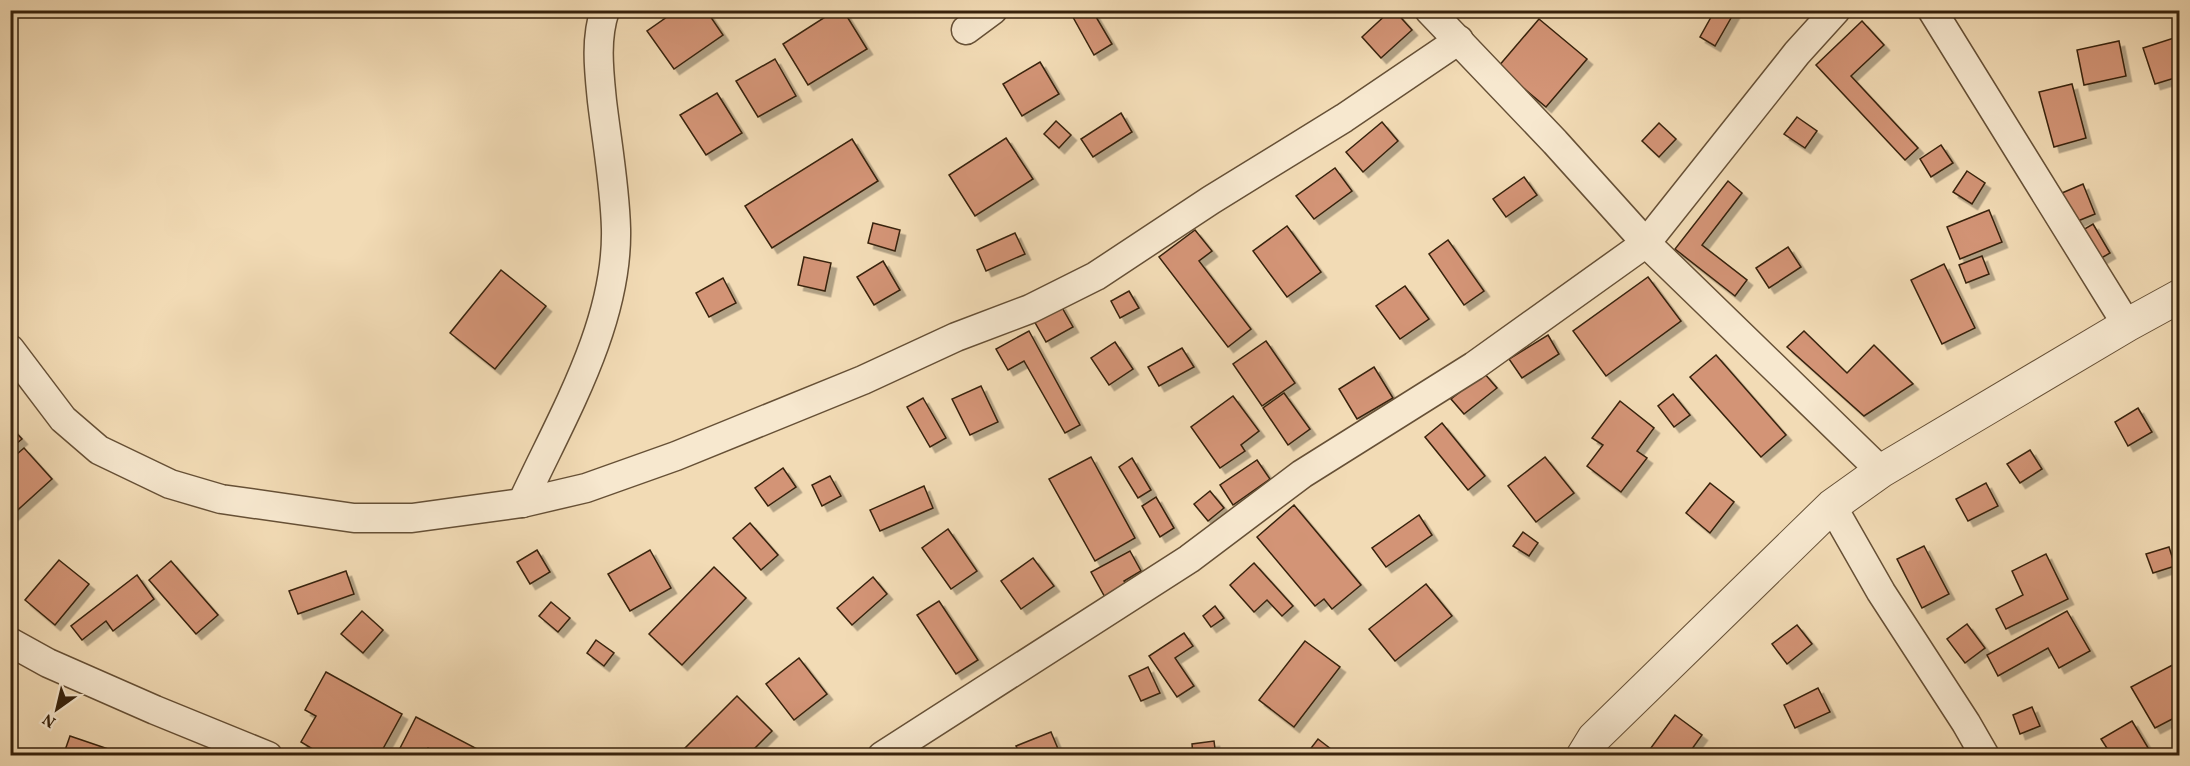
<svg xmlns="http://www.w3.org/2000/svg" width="2190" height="766" font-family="Vollkorn,serif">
<defs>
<filter id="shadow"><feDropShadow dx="5.5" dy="5.5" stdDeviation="0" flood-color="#0004"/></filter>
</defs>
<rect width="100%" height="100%" fill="#f2dbb5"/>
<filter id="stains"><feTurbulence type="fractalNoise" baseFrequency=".00333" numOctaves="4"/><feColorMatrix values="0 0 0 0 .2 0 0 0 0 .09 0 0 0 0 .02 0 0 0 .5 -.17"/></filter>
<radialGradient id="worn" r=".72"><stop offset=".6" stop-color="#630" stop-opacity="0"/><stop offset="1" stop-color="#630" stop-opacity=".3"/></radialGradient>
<g fill="#d39476" stroke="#37220c" stroke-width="1.5" filter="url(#shadow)">
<path d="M677,10h29l17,25 -49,34 -27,-38z"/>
<path d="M836,10h7l24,39 -59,36 -25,-41z"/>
<path d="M1069,10h23l20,34 -18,11z"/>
<path d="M1391,10h3l18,20 -31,28 -19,-21z"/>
<path d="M1715,10l20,1 -20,35 -15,-9z"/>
<path d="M1539,19l48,40 -41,48 -48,-40z"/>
<path d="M1862,21l22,24 -33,31 67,72 -13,12 -89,-95z"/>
<path d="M2180,36v24l-7,2 5,15 -23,7 -12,-36z"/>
<path d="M2119,41l7,35 -42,9 -7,-35z"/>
<path d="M775,59l21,37 -38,21 -22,-36z"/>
<path d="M1040,62l19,32 -37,22 -19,-32z"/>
<path d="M2072,84l14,54 -32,9 -15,-55z"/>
<path d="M717,93l25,40 -36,22 -26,-40z"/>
<path d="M1121,113l11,19 -39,25 -12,-18z"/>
<path d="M1797,117l20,14 -12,17 -21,-14z"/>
<path d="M1056,121l15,14 -12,13 -15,-14z"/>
<path d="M1382,122l16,19 -35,31 -17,-20z"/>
<path d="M1659,123l17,16 -17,18 -17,-16z"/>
<path d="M1006,138l27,41 -58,37 -26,-41z"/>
<path d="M852,139l26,42 -106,67 -27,-42z"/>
<path d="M1941,145l12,18 -22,14 -11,-18z"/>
<path d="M1335,168l17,23 -38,28 -18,-23z"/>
<path d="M1967,171l18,12 -13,21 -19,-12z"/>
<path d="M1524,177l13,18 -31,22 -13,-18z"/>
<path d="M1728,181l14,12 -40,52 45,35 -12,16 -60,-47z"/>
<path d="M2083,184l12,30 -27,11 -13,-29z"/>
<path d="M1989,210l13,32 -42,17 -13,-32z"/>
<path d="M873,223l27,7 -5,21 -27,-8z"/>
<path d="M2093,224l17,29 -17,10 -17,-29z"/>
<path d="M1287,226l34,46 -34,25 -34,-46z"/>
<path d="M1195,230l17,21 -13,10 52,68 -23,18 -69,-90z"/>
<path d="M1015,233l10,21 -39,17 -9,-21z"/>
<path d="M1448,240l36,51 -20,14 -35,-51z"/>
<path d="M1788,247l13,20 -32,21 -13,-20z"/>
<path d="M1982,256l7,18 -23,9 -7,-18z"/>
<path d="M804,257l27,6 -6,28 -27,-6z"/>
<path d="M883,261l17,29 -26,15 -17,-28z"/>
<path d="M1944,264l31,64 -33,16 -31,-64z"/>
<path d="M501,270l45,36 -51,63 -45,-36z"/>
<path d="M1648,277l33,44 -75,55 -33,-45z"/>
<path d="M723,278l13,25 -27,14 -13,-24z"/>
<path d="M1405,286l24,33 -29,20 -24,-33z"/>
<path d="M1129,291l10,17 -19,10 -9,-17z"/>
<path d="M1060,304l13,23 -27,15 -13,-23z"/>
<path d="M1029,331l51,94 -15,8 -41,-72 -16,9 -12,-21z"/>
<path d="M1804,331l43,42 27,-28 39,39 -49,32 -77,-69z"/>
<path d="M1548,335l11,19 -37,24 -13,-19z"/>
<path d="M1266,341l29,42 -33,23 -29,-42z"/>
<path d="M1115,342l18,27 -24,16 -18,-27z"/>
<path d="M1182,348l12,19 -35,19 -11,-19z"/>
<path d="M1716,355l70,80 -25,22 -71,-80z"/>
<path d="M1374,367l19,31 -36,21 -18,-30z"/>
<path d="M1484,373l13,15 -33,26 -13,-15z"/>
<path d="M981,386l17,36 -28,13 -18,-36z"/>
<path d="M1284,393l26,36 -22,16 -25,-37z"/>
<path d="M1673,394l17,21 -16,12 -16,-21z"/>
<path d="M1233,396l26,35 -18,14 4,6 -25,17 -29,-41z"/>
<path d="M923,398l23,40 -16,9 -23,-40z"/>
<path d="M1620,401l34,27 -17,23 10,7 -26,34 -34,-26 16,-21 -11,-7z"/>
<path d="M2138,408l14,24 -24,14 -13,-24z"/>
<path d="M1442,423l43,53 -17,14 -43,-53z"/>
<path d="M10,426l12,13 -12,10z"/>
<path d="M24,448l28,31 -42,38v-57z"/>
<path d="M2030,450l12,19 -22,14 -13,-19z"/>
<path d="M1091,457l44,81 -40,23 -46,-82z"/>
<path d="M1545,457l29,36 -38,29 -28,-36z"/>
<path d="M1132,458l19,32 -13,8 -19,-31z"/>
<path d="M1257,460l13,19 -37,26 -13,-20z"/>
<path d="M783,468l13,19 -28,19 -13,-18z"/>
<path d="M830,476l11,20 -19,10 -10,-21z"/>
<path d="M1710,483l24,19 -24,31 -24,-20z"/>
<path d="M1986,483l12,23 -30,15 -12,-22z"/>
<path d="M924,486l9,22 -53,23 -10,-21z"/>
<path d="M1210,491l14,17 -16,13 -14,-17z"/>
<path d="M1156,497l18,31 -14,9 -18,-31z"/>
<path d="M1294,505l67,80 -29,24 -8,-10 -9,7 -58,-69z"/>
<path d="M1419,515l13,20 -46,32 -14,-19z"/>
<path d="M750,523l28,32 -17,15 -28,-32z"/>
<path d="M948,529l29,42 -26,18 -29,-41z"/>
<path d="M1523,532l15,11 -9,13 -16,-10z"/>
<path d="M1924,546l25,48 -27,14 -25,-49z"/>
<path d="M2169,547l6,19 -22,7 -7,-19z"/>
<path d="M537,550l13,22 -20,12 -13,-22z"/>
<path d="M650,550l21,38 -41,23 -22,-37z"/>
<path d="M1130,551l11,20 -17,10 4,6 -22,12 -15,-27z"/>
<path d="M2046,554l22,45 -62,30 -10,-20 27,-14 -11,-24z"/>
<path d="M1033,558l21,28 -33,23 -20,-28z"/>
<path d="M59,560l30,24 -34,41 -30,-25z"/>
<path d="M171,561l47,54 -22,19 -47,-54z"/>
<path d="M1254,563l39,43 -11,10 -15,-16 -13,12 -24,-27z"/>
<path d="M714,567l32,31 -64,67 -33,-31z"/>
<path d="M346,571l8,23 -56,20 -9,-23z"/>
<path d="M137,575l17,24 -41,32 -7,-10 -24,19 -11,-14z"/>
<path d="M873,577l14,17 -35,31 -15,-17z"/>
<path d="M1426,584l26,32 -57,45 -26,-32z"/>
<path d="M939,601l39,59 -22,14 -39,-59z"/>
<path d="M551,602l19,16 -12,14 -19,-16z"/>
<path d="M1215,606l9,12 -13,9 -8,-11z"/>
<path d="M362,611l21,19 -20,23 -22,-19z"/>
<path d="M2067,611l23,40 -31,17 -11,-20 -50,28 -11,-21z"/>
<path d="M1967,624l18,24 -20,15 -18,-24z"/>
<path d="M1797,625l15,19 -25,20 -15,-20z"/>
<path d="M1184,633l9,13 -18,12 19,28 -17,11 -28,-41z"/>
<path d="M596,640l18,13 -10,13 -17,-13z"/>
<path d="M1305,641l35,26 -46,60 -35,-27z"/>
<path d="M799,658l28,36 -33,26 -28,-36z"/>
<path d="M2180,661v54l-25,13 -24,-41z"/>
<path d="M1148,667l12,26 -19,8 -12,-25z"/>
<path d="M326,672l76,42 -23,42h-12l-9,-5 -2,5h-32l-23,-14 15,-26 -11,-6z"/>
<path d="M1818,688l12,24 -35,16 -11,-23z"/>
<path d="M737,696l35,35 -25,25h-70z"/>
<path d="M2032,707l8,19 -20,8 -7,-19z"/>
<path d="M1675,715l27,20 -15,21h-42z"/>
<path d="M416,717l69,36 -1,3h-42l-14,-8 -4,8h-28z"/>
<path d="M2132,721l21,35h-41l-11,-17z"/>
<path d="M1051,732l10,24h-40l-5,-10z"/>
<path d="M70,736l50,17 -1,3h-56z"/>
<path d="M1318,739l22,17h-35z"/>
<path d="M1214,741l2,15h-23l-1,-12z"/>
</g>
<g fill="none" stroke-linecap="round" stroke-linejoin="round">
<defs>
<g id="minor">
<path d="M1429,10l126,132 91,101 235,228"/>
<path d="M1932,10l195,315"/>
<path d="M966,30l27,-20"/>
<path d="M10,349l53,70 36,31 71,34 51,15 133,19h58l110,-15 64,-15 90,-32 187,-76 93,-43 74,-28 66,-33 115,-76 133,-82 115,-78"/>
<path d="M522,503c39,-85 96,-178 94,-274 -1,-42 -9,-86 -14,-128 -3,-30 -7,-62 3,-91"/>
<path d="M1832,506l49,86 85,131 19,33"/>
<path d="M10,642l38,21 107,47 113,46"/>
<path d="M882,756l307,-197 113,-85 172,-108 172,-123 151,-190 39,-43"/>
</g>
<path id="tertiary" d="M1583,756l11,-18 238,-232 49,-35 246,-146 53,-29"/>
</defs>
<use href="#minor" stroke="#665036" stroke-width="31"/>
<use href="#tertiary" stroke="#665036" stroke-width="35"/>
<use href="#minor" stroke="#f7e8cf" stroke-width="28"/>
<use href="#tertiary" stroke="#f7e8cf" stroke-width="33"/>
</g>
<rect width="2190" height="766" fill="none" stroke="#f2dbb5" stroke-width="36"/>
<rect x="12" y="12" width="2166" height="742" fill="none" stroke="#37220c" stroke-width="3"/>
<rect x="18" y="18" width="2154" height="730" fill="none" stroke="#37220c" stroke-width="1.5"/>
<g transform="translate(57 709) rotate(214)" stroke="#f7e8cf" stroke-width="4.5" paint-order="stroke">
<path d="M0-4.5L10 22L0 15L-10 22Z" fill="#37220c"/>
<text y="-9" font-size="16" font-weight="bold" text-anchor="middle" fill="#37220c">N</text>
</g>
<rect width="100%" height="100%" filter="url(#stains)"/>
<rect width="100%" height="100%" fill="url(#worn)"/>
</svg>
